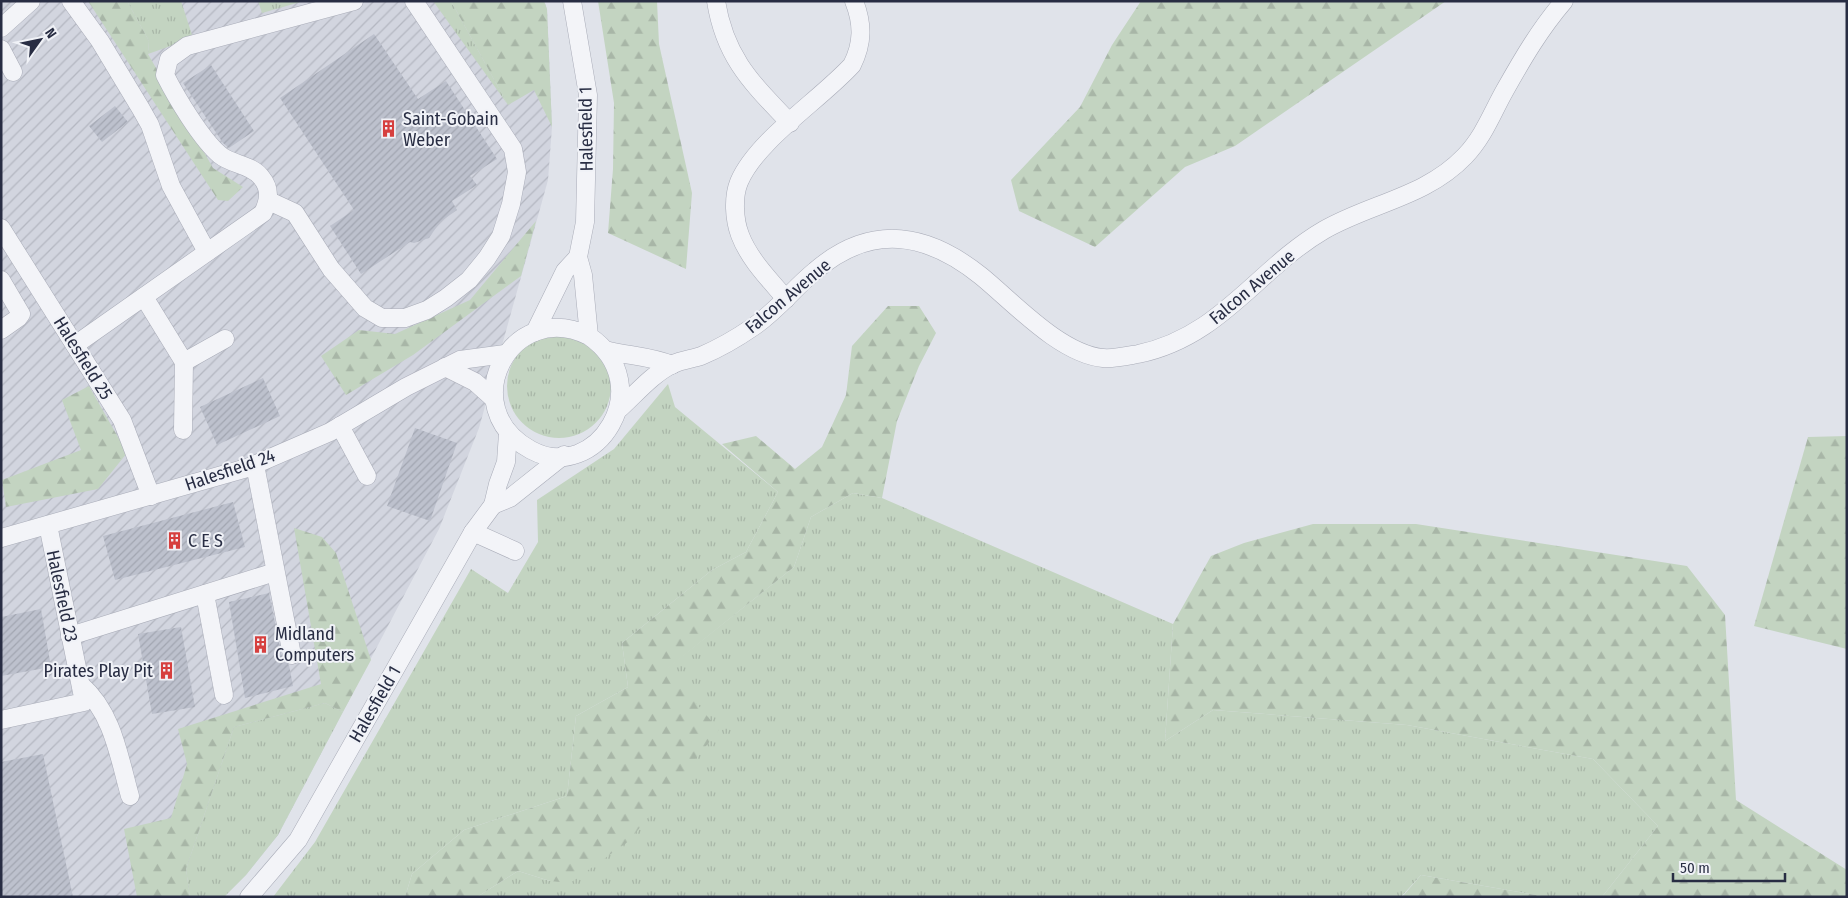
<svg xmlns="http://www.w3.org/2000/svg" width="1848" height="898" font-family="'Fira Sans Condensed',sans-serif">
<defs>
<pattern id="industrial-furrows" width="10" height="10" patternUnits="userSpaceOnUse" patternTransform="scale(1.25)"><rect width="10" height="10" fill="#d2d5df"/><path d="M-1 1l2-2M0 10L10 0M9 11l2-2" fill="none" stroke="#b4b7c1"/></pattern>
<pattern id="grass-tufts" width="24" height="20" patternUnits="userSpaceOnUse" patternTransform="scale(1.25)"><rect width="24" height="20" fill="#c3d4c1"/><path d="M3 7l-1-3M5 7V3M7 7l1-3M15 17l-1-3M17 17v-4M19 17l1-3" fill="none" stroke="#a8b6a7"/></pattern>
<pattern id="forest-firs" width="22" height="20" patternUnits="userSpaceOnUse" patternTransform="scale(1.25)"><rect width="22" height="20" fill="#c3d4c1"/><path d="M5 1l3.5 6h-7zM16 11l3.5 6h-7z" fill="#a8b6a7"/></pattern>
<pattern id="building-hatch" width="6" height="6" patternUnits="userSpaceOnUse" patternTransform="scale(1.25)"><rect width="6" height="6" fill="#bdc1cd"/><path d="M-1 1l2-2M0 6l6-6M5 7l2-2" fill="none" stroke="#a2a6b1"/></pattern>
</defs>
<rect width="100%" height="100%" fill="#e0e3ea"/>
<path fill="url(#industrial-furrows)" d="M1,1h543l3,8 5,118 -4,53 -69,248 -40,101 -161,306 -32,40 -22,22h-223z"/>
<g fill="url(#grass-tufts)">
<path d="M127,1h54l12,37 -45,16 1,-13z"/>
<path d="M258,1h46l-42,12z"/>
<path d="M433,1h18l57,104z"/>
<circle cx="559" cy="386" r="52"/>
<path d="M668,384l7,23 103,85 -32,60 -34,18 -90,73 6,44 -52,29 -9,80 -103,34 -52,44 -7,23h-132l42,-55 156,-273 37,24 30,-51 -1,-42 77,-51z"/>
<path d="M853,493l29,5 291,126 -8,117 48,-31 194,15 186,34 65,67 -56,71h-55l-126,-22 -20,22h-924l41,-26 32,10 116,-212 128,-102 17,-50z"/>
<path d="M325,703l18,9 -65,123 -32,40 -22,22h-34l-4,-28 48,-142z"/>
</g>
<g fill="url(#forest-firs)">
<path d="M88,1h39l22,40 -1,13 65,114 30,19 -15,14 -10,-1z"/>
<path d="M451,1h93l3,8 5,118 -18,-37 -26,15z"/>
<path d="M598,1h59l2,43 33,149 -6,76 -78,-36 5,-64 1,-66z"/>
<path d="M1141,1h305l-211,145 -50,21 -90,80 -76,-36 -8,-31 69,-73 32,-62z"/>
<path d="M536,221l-15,55 -108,79 -67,40 -25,-39 38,-26 36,4 75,-34z"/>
<path d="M888,306h31l17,27 -17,33 -22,55 -15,77 -29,-5 -42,24 -17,50 -127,102 52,61 -90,111 -59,42 -20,-2 -32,-10 -41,26h-72l7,-23 52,-44 103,-34 9,-80 52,-29 -6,-44 90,-73 34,-18 32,-60 -56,-48 34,-8 39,33 27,-22 24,-52 6,-49z"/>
<path d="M89,386l38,67 -29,36 -92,18 -4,-27 79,-30 -19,-50z"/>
<path d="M1847,436v213l-93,-23 54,-189z"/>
<path d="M1313,524h103l271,42 38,49 11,185 111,70v27h-245l56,-71 -65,-67 -186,-34 -194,-15 -48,31 8,-117 38,-68 33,-13z"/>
<path d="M294,528l28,9 14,16 35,107 -28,52 -18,-9 -91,24 -48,142 4,28h-53l-13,-68 47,-11 16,-54 -9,-35 143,-45z"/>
<path d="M1421,875l126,22h-145z"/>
</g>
<g fill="url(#building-hatch)">
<path d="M374,34l44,65 28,-18 51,78 -27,17 7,9 -25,16 5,9 -17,12 -11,16 -15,5 -4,-1 -49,32 -31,-48 24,-16 -74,-112z"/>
<path d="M211,65l43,66 -25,17 -6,-5 -40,-60z"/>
<path d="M115,106l13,16 -26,20 -13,-16z"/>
<path d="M263,378l17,38 -63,29 -17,-38z"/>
<path d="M415,428l42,15 -27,78 -43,-15z"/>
<path d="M233,502l12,45 -130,33 -12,-44z"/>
<path d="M269,593l13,64 7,8 4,21 -48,12 -16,-96z"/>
<path d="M41,609l10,58 -50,9v-59z"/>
<path d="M181,627l14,80 -43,7 -14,-80z"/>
<path d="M43,754l30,143h-72v-135z"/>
</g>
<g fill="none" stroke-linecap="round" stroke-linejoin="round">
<defs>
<g id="minor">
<path d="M71,1l29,40 41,68 9,16 21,61 36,66"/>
<path d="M572,1l16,94 -3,127 -7,35 5,18 6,61c71,49 7,149 -58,114 -78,-42 -20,-153 58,-114"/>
<path d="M716,1c9,57 36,82 74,122"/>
<path d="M1,28l30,-27"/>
<path d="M1,49l12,23"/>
<path d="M269,201l26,12 36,56 34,39 17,10h23l22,-8 19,-12 23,-18 18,-22 14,-22 10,-32 6,-32 -4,-23 -99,-148"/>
<path d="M1,228l121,192 29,76"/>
<path d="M1,280l20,34 -3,4 -17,12"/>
<path d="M144,297l40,65 -1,68"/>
<path d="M786,299c-17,-20 -37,-40 -46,-64 -6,-16 -7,-38 -1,-53 18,-42 81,-82 113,-117 11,-22 11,-41 2,-64"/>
<path d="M535,332l30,-61 13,-14"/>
<path d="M75,345l188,-132c6,-13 8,-24 -2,-36 -10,-13 -29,-12 -41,-22 -19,-16 -44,-58 -55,-80l4,-16 18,-13 167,-45"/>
<path d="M605,350c23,6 45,6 67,15"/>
<path d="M184,362l41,-23"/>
<path d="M445,367l30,15 19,17"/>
<path d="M618,410c17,-15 34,-36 55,-46 9,-4 19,-5 28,-8 19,-8 36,-18 52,-29 24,-16 40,-38 62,-56 56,-48 111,-39 166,5 32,26 79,78 122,82 11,1 24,-2 35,-4 83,-17 119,-85 186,-124 47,-27 102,-33 141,-74 19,-20 27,-43 40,-66 18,-32 35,-61 59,-89"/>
<path d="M340,426l27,50"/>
<path d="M255,465l37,190"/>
<path d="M493,505l17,-7 54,-43"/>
<path d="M473,532l42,19"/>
<path d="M1,538l246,-70 83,-36 76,-45 54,-27 45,-6"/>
<path d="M205,594l19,101"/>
<path d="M70,636l205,-64"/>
<path d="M81,685c32,28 38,72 49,111"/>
<path d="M1,720l83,-18 -36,-177"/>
<path d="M249,897l49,-57 175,-308 20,-27 5,-21 8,-22 2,-29"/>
</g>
</defs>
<use href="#minor" stroke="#a9acb8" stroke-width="19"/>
<use href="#minor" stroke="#f3f4f8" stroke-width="18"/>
</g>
<defs>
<symbol id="building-bare" viewBox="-9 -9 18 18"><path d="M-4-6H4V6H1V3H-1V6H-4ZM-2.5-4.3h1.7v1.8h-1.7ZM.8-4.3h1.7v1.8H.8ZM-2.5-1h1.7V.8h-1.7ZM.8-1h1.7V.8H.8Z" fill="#d63f3e" stroke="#f0f2f7" stroke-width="2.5" paint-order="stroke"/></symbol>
</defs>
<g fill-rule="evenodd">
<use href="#building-bare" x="376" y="116" width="25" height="25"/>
<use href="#building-bare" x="162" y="528" width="25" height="25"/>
<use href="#building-bare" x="248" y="632" width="25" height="25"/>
<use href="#building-bare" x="154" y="658" width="25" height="25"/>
</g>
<g text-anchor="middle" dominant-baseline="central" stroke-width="4" stroke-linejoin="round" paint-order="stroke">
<g font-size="18" fill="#282d43" stroke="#f0f2f7" text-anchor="start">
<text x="403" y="119">Saint-Gobain<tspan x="403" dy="21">Weber</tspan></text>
<text x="188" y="541">C E S</text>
<text x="275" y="634">Midland<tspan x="275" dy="21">Computers</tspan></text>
<text x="153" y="671" text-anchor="end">Pirates Play Pit</text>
</g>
<g font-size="18" fill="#282d43" stroke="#f0f2f7">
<text transform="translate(586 129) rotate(-91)">Halesfield 1</text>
<text transform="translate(1252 287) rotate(-40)">Falcon Avenue</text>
<text transform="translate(788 296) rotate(-40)">Falcon Avenue</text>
<text transform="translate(83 358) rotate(58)">Halesfield 25</text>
<text transform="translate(230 470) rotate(-19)">Halesfield 24</text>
<text transform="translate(62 596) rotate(78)">Halesfield 23</text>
<text transform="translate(375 704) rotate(-60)">Halesfield 1</text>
</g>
</g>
<rect width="1848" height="898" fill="none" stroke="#282d43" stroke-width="5"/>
<g transform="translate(40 40) rotate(57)" stroke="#f0f2f7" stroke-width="4" paint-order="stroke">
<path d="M0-4L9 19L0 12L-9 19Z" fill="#282d43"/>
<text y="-8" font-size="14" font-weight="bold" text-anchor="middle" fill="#282d43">N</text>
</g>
<path d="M1673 873v8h112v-8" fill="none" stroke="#282d43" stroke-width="2.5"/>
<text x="1680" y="873" font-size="15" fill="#282d43" stroke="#f0f2f7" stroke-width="4" paint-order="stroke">50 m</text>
</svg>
